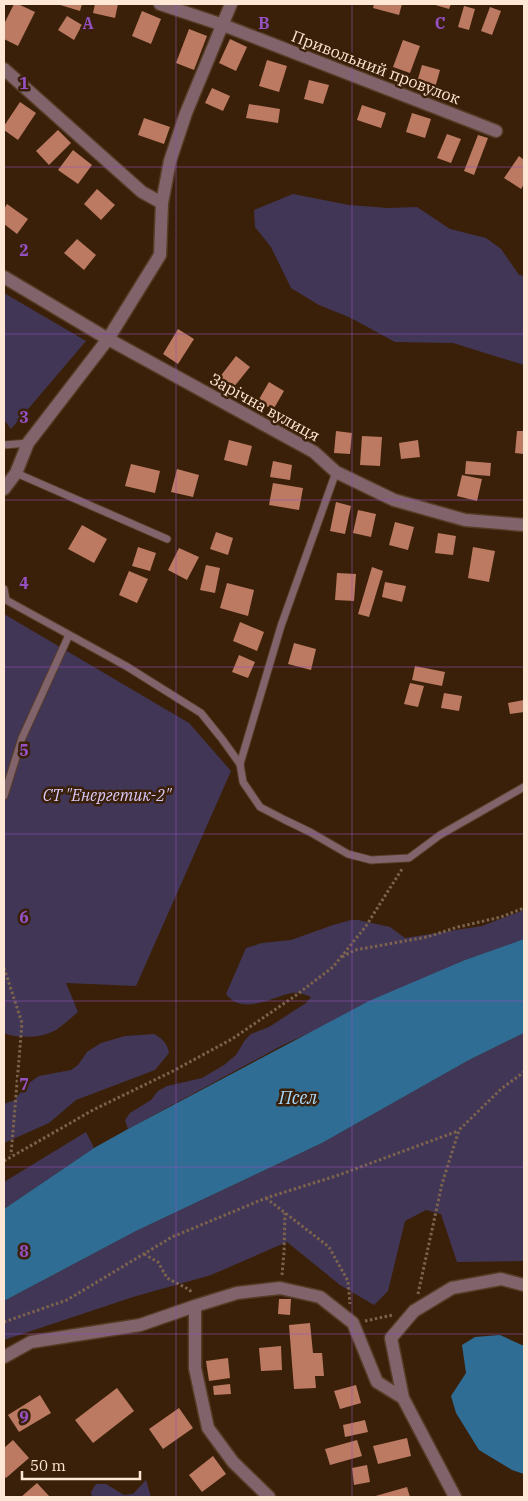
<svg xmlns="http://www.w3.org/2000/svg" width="528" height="1501" font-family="'IBM Plex Serif',serif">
<rect width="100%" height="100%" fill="#3a2008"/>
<g fill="#423656">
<path d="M293,194l56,11 39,3 29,-1 33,22 36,9 15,11 18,26 5,1v89l-71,-22 -58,-1 -44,-24 -32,-13 -28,-17 -20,-41 -16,-20 -1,-17z"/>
<path d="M4,293l82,48 -75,88 -7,-9z"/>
<path d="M4,614l185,109 42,48 -95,215 -70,-3 12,29c-7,6 -15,13 -22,18 -14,8 -38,9 -52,3z"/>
<path d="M524,910v29l-59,21 -184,86 -153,83 -3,-9 5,-7 21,-13 7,-9 9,-5 35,-8 22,-13 12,-10 9,-15 6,-6 18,-7 37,-24 5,-6c-5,-2 -13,-5 -19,-4 -21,4 -49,23 -66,1l20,-46 16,-5 29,-3 42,-15 18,-5h7l32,7 15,11 77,-12z"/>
<path d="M524,1033v228l-67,1 -16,-48 -15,-4 -21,11 -17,70 -14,14 -34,-20 -53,-43 -76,33 -78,22 -129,43v-39l132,-70 186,-88 147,-83z"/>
<path d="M154,1034c9,5 13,9 15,19l-14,17 -79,30 -27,23 -45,20v-39l11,-4 10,-14 14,-10 32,-6 7,-5 9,-13 14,-9 24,-7z"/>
<path d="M86,1132l8,16 -90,61v-27z"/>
<path d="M146,1480l5,17h-59l-1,-5 5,-8h10l18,11 9,-1z"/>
</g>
<g fill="#306d95">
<path d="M524,939v94l-55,27 -147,83 -186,88 -132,70v-92l90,-61 34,-19 241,-128 96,-41z"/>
<path d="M500,1335l24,11v128l-12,-4 -33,-20 -23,-37 -5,-17 15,-23 -4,-28 13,-8z"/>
</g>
<g fill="#bc7a62">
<path d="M14,4h4l17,8 -17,34 -14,-7v-15z"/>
<path d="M57,4h25l-2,7z"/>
<path d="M95,4h23l-3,14 -22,-5z"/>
<path d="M374,4h28l-3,11 -26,-7z"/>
<path d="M432,4h19l-2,5z"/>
<path d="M464,6l11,3 -6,21 -11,-3z"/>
<path d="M490,7l11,4 -9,24 -11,-4z"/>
<path d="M142,11l19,8 -10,25 -19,-8z"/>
<path d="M67,16l15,9 -8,15 -16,-10z"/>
<path d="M189,29l18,7 -13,34 -18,-7z"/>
<path d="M230,39l17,8 -11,24 -17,-8z"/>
<path d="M403,40l17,6 -10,27 -17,-6z"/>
<path d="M267,60l20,6 -8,26 -20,-6z"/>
<path d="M422,65l18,5 -7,25 -18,-6z"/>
<path d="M309,80l20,5 -6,19 -19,-5z"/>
<path d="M212,88l18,8 -7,15 -18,-8z"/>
<path d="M20,102l16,11 -18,27 -14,-10v-4z"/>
<path d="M249,104l31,5 -2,14 -32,-5z"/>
<path d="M362,105l24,8 -5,15 -24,-8z"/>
<path d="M412,113l19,6 -6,19 -19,-6z"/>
<path d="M144,118l26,9 -6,17 -26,-9z"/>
<path d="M58,130l13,13 -22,22 -13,-14z"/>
<path d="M447,134l14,5 -10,24 -14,-5z"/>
<path d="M478,135l10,3 -14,37 -10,-4z"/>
<path d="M73,150l19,15 -14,19 -20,-14z"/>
<path d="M519,156l5,4v24l-3,5 -17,-11z"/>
<path d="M97,189l18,16 -14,15 -17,-16z"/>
<path d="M7,204l21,15 -11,15 -13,-10v-15z"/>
<path d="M77,239l19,16 -12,15 -20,-17z"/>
<path d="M178,329l16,10 -16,25 -15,-10z"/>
<path d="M236,356l14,11 -17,21 -14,-10z"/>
<path d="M269,382l15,9 -11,19 -15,-9z"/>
<path d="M336,431l16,2 -2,21 -16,-1z"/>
<path d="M517,431h7v23l-9,-1z"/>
<path d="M362,436l20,1 -2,29 -20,-1z"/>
<path d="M229,440l23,6 -5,20 -23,-6z"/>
<path d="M418,440l2,17 -19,2 -2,-16z"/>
<path d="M273,461l19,4 -2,15 -20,-3z"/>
<path d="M466,461l25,2 -1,13 -25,-2z"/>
<path d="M131,464l29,7 -5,22 -30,-7z"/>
<path d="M177,469l22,6 -6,22 -22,-5z"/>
<path d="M462,475l20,4 -5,22 -20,-5z"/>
<path d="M273,483l30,5 -4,22 -30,-5z"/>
<path d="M336,502l15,4 -6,28 -15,-3z"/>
<path d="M358,510l18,4 -5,23 -18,-4z"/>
<path d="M395,522l19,5 -6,23 -19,-5z"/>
<path d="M82,525l25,14 -13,24 -26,-14z"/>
<path d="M216,532l17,6 -5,17 -18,-6z"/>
<path d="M438,533l18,3 -3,19 -18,-2z"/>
<path d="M138,547l18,6 -6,18 -18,-5z"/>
<path d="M473,547l22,4 -6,31 -21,-4z"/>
<path d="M179,548l20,9 -12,23 -19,-10z"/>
<path d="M206,565l14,3 -5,25 -15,-3z"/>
<path d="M372,567l11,4 -14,46 -11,-3z"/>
<path d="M129,571l19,8 -11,24 -18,-8z"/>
<path d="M337,573l19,1 -2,27 -19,-1z"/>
<path d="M385,582l21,4 -4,16 -20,-5z"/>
<path d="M227,583l27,7 -6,26 -28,-8z"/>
<path d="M240,622l24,10 -7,19 -24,-10z"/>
<path d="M294,643l22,6 -5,21 -23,-6z"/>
<path d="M239,655l16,7 -7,16 -16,-6z"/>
<path d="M415,666l30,6 -3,14 -30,-6z"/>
<path d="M410,683l14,3 -6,21 -14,-3z"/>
<path d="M444,693l18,3 -3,15 -18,-3z"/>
<path d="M524,700v12l-14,2 -2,-11z"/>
<path d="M279,1299h12l-1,16 -12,-1z"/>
<path d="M310,1323l3,30h9l2,23h-9l1,12 -22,1 -5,-64z"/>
<path d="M281,1346l1,24 -21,1 -2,-23z"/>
<path d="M228,1358l2,20 -21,3 -3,-20z"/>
<path d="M230,1384l1,10 -17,1 -1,-9z"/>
<path d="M356,1385l5,18 -21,6 -6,-18z"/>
<path d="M117,1388l17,23 -41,32 -18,-23z"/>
<path d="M40,1395l11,18 -32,19 -11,-17z"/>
<path d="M179,1408l14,20 -30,21 -14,-20z"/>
<path d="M365,1420l3,12 -23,5 -2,-12z"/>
<path d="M407,1438l4,18 -33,8 -5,-18z"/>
<path d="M13,1440l16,18 -23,20 -2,-2v-28z"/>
<path d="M357,1440l5,16 -32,9 -5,-16z"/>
<path d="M213,1456l13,18 -24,18 -13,-17z"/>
<path d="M367,1465l3,17 -16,3 -2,-17z"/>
<path d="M37,1483l13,14h-29z"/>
<path d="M407,1487l3,10h-38z"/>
</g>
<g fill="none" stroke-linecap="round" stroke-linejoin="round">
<defs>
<g id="lane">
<path d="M4,445l24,-2"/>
<path d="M16,473l151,66"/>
<path d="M4,589l2,11 120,66 75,47 21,26 18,25 3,18 17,25 25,13 25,12 38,22 23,6 38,-2 31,-23 84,-48"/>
<path d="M240,764l41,-138 55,-154"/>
<path d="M4,796l18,-58 47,-103"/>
</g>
<g id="street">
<path d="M160,4l63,21 273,106"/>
<path d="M4,69l138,123 20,11"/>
<path d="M4,277l104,62 206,113 22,20 58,28 71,20 59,5"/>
<path d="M4,489l12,-16 12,-30 80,-104 52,-84 2,-52 8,-42 16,-48 45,-109"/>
<path d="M4,1357l27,-15 109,-17 55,-19"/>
<path d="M269,1497l-36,-35 -25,-34 -13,-60v-62l42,-13 43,-5 40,9 33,26 24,59 26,16"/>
<path d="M455,1497l-52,-99 -12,-60 23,-27 38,-23 49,-9 23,6"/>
</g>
</defs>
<use href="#lane" stroke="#563c25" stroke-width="9"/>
<use href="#street" stroke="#563c25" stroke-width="15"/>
<g stroke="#7c634d" stroke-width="3" stroke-dasharray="2.5 2.5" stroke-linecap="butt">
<path d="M342,957l13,-7 72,-13 31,-10 43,-10 23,-9"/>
<path d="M4,968l18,55 -11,132"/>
<path d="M4,1161l89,-51 80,-39 59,-32 63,-43 38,-29 33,-41 36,-57"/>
<path d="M266,1198l63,49 19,34 2,23"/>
<path d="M144,1254l14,8 9,16 23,12 1,4"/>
<path d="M282,1275l2,-23 1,-39"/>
<path d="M418,1294l24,-110 17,-54 42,-41 23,-17"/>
<path d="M365,1321l28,-6"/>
<path d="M4,1322l63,-22 105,-63 94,-39 70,-22 122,-45"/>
</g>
<use href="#lane" stroke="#81636b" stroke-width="7"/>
<use href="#street" stroke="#81636b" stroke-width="12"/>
</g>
<path fill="none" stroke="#9551c3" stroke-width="1" stroke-opacity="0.55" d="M176,4v1493M352,4v1493M4,167h520M4,334h520M4,500h520M4,667h520M4,834h520M4,1001h520M4,1167h520M4,1334h520"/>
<g text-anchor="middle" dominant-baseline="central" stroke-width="5" stroke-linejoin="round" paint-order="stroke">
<g font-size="16" fill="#ffe7d5" stroke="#3a2008">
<text transform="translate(376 67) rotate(21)">Привольний провулок</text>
<text transform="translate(265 407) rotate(29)">Зарічна вулиця</text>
</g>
<g font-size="16" font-style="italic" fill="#dac9fc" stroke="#3a2008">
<text x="107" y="795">СТ "Енергетик-2"</text>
</g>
<g font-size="18" font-style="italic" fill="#a9dafe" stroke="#3a2008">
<text x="298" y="1097">Псел</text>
</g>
</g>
<g font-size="16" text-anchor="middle" font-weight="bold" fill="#9551c3" stroke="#3a2008" stroke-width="5" stroke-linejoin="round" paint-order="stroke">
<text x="88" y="29">A</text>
<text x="264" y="29">B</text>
<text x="440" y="29">C</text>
<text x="24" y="89">1</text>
<text x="24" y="256">2</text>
<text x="24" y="423">3</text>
<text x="24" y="589">4</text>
<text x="24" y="756">5</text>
<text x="24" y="923">6</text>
<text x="24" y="1090">7</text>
<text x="24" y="1257">8</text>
<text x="24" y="1423">9</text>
</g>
<rect width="528" height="1501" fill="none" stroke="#ffe7d5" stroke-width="10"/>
<path d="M22 1471v8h118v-8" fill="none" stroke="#ffe7d5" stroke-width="2.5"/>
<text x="30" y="1471" font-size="15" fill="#ffe7d5" stroke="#3a2008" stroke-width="4" paint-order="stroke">50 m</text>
</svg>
